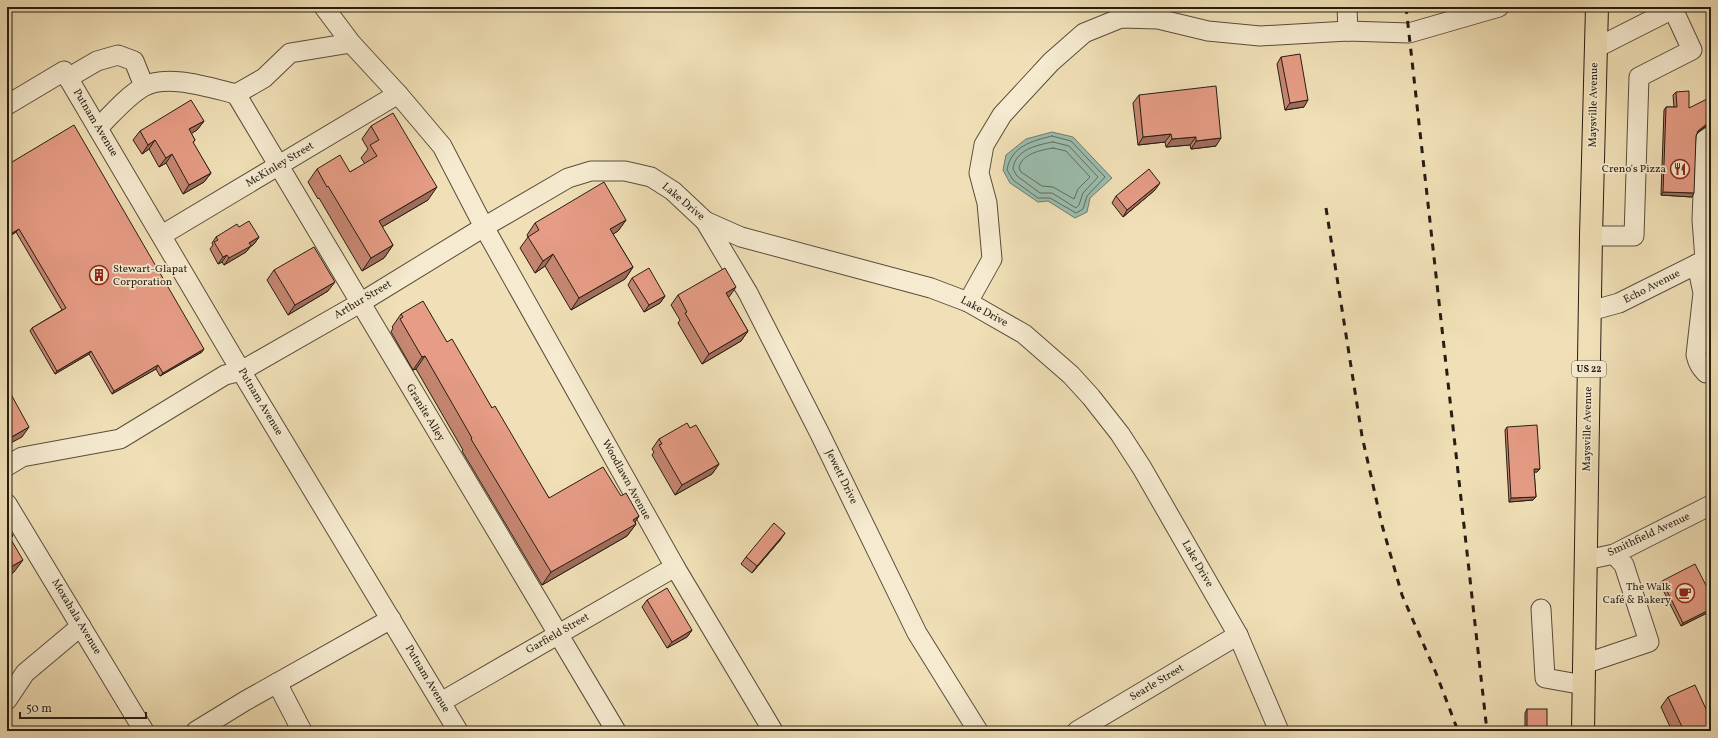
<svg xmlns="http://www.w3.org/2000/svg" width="1718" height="738" font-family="Vollkorn,serif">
<rect width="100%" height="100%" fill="#f1e0b7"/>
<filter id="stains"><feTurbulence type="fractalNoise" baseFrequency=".005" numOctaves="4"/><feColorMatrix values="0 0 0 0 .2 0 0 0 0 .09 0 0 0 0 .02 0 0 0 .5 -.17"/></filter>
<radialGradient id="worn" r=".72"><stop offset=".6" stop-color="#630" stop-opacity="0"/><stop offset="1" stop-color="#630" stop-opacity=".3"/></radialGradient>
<path fill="#9bbdad" stroke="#6c7d6f" d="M1052,132l21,5 39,41 -22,20 -3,14 -12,6 -27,-17 -10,1 -28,-19 -7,-13 3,-15 20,-16z"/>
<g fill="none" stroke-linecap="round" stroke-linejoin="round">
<g stroke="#606d60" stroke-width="1">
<path d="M1052,136l19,5 34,36 -18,19 -4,13 -7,4 -26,-15h-12l-25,-18 -6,-10c4,-24 25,-29 45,-34z"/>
<path d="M1053,142l16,4 29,31 -15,16 -4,12 -3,3 -24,-15h-12l-23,-17 -4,-7c2,-19 23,-24 40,-27z"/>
<path d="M1053,148l13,3 24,26 -12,12 -4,10 -21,-12 -11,-1 -21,-14 -2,-4c2,-14 22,-18 34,-20z"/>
</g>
<defs>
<g id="minor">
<path d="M324,7l27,36 47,51 44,52 42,81 191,340 98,164"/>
<path d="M1347,7l1,24"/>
<path d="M1596,48l81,-41"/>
<path d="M68,78l29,-17 21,-6 16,6 10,25"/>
<path d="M236,94l380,637"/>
<path d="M7,105l57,-34 177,300 217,360"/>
<path d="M98,128c14,-14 28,-31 45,-41 24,-14 68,1 93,7l28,-16 26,-25 61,-10"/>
<path d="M705,221l43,72 72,141 97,199 61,98"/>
<path d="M162,235l236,-141"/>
<path d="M1591,236h43l5,-159 53,-27 -19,-41"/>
<path d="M1705,260l-3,-40 3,-80 6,-4"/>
<path d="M1697,264l6,29 -7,62c2,8 4,12 10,18h5"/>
<path d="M968,302l24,-43 -5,-56 -8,-30 5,-28 18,-30 49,-53 33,-29 37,-15 37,1 50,12 52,5 88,-5 61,2 90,-26"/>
<path d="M1590,311l29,-8 92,-46"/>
<path d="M7,466l15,-9 98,-18 105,-64 16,-4 119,-68 124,-76 84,-49 23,-7h34l26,6 22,14 32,30 36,16 190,51 37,14 56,32 47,41 20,22 29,37 22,34 96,167 41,96"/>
<path d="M7,504l137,227"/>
<path d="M1586,560l28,-6 97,-49"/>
<path d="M1541,609l4,69 39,7"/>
<path d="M1584,664l65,-22 -25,-77 -10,-11"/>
<path d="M277,683l25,48"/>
<path d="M7,700l18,-27 56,-47"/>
<path d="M441,702l234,-135"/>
<path d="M196,731l49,-30 146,-82"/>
<path d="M1077,731l161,-96"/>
</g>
<path id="major" d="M1583,731l8,-495 6,-229"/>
</defs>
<use href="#minor" stroke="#594e3c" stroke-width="21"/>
<use href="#major" stroke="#261d13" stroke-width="24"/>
<use href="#minor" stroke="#f6ebd0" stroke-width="19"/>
<use href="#major" stroke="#f1e0b7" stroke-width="22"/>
<g stroke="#261d13" stroke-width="3" stroke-dasharray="7 7" stroke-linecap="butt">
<path d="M1406,7l81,724"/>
<path d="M1326,208l36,228 20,89 20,70 34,78 22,58"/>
</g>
</g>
<g fill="#c68672" stroke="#261d13">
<path d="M1281,57l23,50 -19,3 -8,-46z"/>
<path d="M1676,92l13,16 22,17 -6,2 -8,6 -1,3 -4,61 -31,-2 3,-85 2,-3h8l-1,-12z"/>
<path d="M1139,95l77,51 -25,3 -1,-4 -24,2 -1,-5 -27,3 -5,-42z"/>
<path d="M204,121l-7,9 -6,3 4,7 -2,3 18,30 -7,9 -21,12 -17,-31 -7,4 -10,-18 -7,5 -9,-14 7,-9z"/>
<path d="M371,126l57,74 -46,27 11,18 -9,13 -22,13 -43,-73 -1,1 -10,-17 9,-13 33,3 15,-8 -4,-6 7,-9 -6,-10z"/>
<path d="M7,165l195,187 -42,24 -4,-7 -44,25 -23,-40 -34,20 -25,-43 2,-3 30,-18 -46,-78 -9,6z"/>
<path d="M1155,190l-32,27 -11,-14 4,-7z"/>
<path d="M626,220l-8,11 -5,3 20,33 -8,12 -54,31 -26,-44 -10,7 -15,-25 8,-11 -1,-2 8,-12z"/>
<path d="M239,227l20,10 -5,7 -4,3 -4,5 -22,13 -2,-3 -4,2 -8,-15 3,-4 -1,-2 4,-6z"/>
<path d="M274,270l54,21 -40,24 -21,-35z"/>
<path d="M632,278l33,18 -5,7 -16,9 -16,-27z"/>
<path d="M678,295l51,2h-1l20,34 -7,10 -39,23 -24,-41 2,-3 -9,-15z"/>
<path d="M401,314l46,28 45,66 57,90 72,-2 18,20 -4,6 1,2 -9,12 -85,49 -80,-134 1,-1 -47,-81 -3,1 -22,-38 2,-4 -1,-1z"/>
<path d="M1507,427l30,45h-3l2,25 -3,3 -24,2 -4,-72z"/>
<path d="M690,428l29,36 -7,10 -37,21 -23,-40 2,-3 -2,-3 7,-10z"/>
<path d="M781,539l-29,34 -11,-9 5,-7z"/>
<path d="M1662,581l49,14v16l-30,15 -21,-42z"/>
<path d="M647,600l45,30 -5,7 -20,11 -25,-41z"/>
<path d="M1668,697l43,34h-39l-11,-24z"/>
<path d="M1527,709l20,22h-22v-18z"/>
</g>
<g fill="#a16d5d" stroke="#261d13">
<path d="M1308,100l-4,7 -19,3 5,-7z"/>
<path d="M204,121l-7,9 -14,9 6,-10z"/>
<path d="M1711,122v3l-6,2 -9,7 2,-3 10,-8z"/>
<path d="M1171,134l-6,8 -27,3 5,-8z"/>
<path d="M1196,137l-6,8 -24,2 6,-8z"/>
<path d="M1221,138l-5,8 -25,3 5,-8z"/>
<path d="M155,140l-6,9 -7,5 6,-9z"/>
<path d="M172,154l-6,9 -7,4 7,-9z"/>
<path d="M211,173l-7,9 -21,12 6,-9z"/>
<path d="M1160,183l-5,7 -32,27 4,-7z"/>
<path d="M437,187l-9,13 -58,34 9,-13z"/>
<path d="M1663,192l31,1 -2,4 -31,-2z"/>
<path d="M626,220l-8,11 -16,10 8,-12z"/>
<path d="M19,229l-3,3 -9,6v-2z"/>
<path d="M259,237l-5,7 -4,3 -4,5 -22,13 5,-7 20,-15z"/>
<path d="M393,245l-9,13 -22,13 9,-13z"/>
<path d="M553,254l-8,12 -10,7 8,-12z"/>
<path d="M227,255l-5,7 -4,2 5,-7z"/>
<path d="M633,267l-8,12 -54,31 8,-12z"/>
<path d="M335,282l-7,9 -40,24 7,-10z"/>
<path d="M736,287l-7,10 -10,5 7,-9z"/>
<path d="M665,296l-5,7 -16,9 5,-7z"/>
<path d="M748,331l-7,10 -39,23 7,-10z"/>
<path d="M204,349l-2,3 -42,24 3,-3z"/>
<path d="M91,351l-2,3 -34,20 2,-3z"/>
<path d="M425,356l-9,13 -3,1 9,-13z"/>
<path d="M158,365l-2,4 -44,25 2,-3z"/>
<path d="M29,427l-7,10 -15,8v-5l1,-1z"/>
<path d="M719,464l-7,10 -37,21 7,-10z"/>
<path d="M1534,469h6l-3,3h-5z"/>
<path d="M1536,497l-3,3 -24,2 2,-4z"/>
<path d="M639,516l-6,9 3,-1 -9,12 -85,49 9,-13z"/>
<path d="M785,533l-4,6 -29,34 5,-7z"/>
<path d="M23,560l-9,12 -7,5v-8z"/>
<path d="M1711,609v2l-30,15 2,-3z"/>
<path d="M692,630l-5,7 -20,11 5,-6z"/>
</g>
<g fill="#e69c85" stroke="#261d13">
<path d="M1300,54l8,46 -18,3 -9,-46z"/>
<path d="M1216,86l5,52 -25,3v-4l-24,2 -1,-5 -28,3 -4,-42z"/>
<path d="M1689,91v17l22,-11v25l-3,1 -10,8 -2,5 -2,57 -31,-1 3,-85h11l-1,-15z"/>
<path d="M191,100l13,21 -15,8 6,11 -2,2 18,31 -22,12 -17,-31 -6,4 -11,-18 -7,5 -8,-14z"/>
<path d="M393,113l44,74 -58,34 14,24 -22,13 -43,-72 -1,1 -10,-18 23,-14 10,17 27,-16 -7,-11 9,-5 -8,-14z"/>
<path d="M74,125l130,224 -41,24 -5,-8 -44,26 -23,-40 -34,20 -25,-43 34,-20 -47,-79 -12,7v-71z"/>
<path d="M1149,169l11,14 -33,27 -11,-14z"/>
<path d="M604,182l22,38 -16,9 23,38 -54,31 -26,-44 -10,7 -15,-24 11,-7 -4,-7z"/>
<path d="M249,221l10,16 -10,6 2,3 -22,12 -2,-3 -4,2 -9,-15 4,-2 -2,-3 21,-13 2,3z"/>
<path d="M314,247l21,35 -40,23 -21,-35z"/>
<path d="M649,268l16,28 -16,9 -17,-27z"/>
<path d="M725,268l11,19 -10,6 22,38 -39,23 -24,-41 2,-1 -9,-17z"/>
<path d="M423,301l24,41 5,-3 40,69 3,-2 54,92 54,-31 18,29 5,-3 13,23 -6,4 3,4 -85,48 -80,-133 1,-1 -47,-82 -3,1 -22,-38 3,-2 -2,-3z"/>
<path d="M7,387l22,40 -21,12 -1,-2z"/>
<path d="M687,423l3,5 6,-3 23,39 -37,21 -23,-40 3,-1 -3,-5z"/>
<path d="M1537,425l3,44h-6l2,28 -25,1 -4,-71z"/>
<path d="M774,523l11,10 -28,33 -11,-9z"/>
<path d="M7,525l6,11 -3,2 13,22 -16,9z"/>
<path d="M1695,564l16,31v14l-28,14 -21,-42z"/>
<path d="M667,588l25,42 -20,12 -25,-42z"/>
<path d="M1695,685l16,35v10l-2,1h-25l-16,-34z"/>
<rect x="1527" y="709" width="20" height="22"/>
</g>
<defs>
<symbol id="restaurant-ring" viewBox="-11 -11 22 22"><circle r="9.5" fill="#f6ebd0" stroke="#8f2418" stroke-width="1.5"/><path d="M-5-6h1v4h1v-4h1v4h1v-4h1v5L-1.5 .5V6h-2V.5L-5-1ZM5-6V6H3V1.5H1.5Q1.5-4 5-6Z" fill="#8f2418"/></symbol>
<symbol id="building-ring" viewBox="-11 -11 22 22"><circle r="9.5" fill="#f6ebd0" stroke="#8f2418" stroke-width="1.5"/><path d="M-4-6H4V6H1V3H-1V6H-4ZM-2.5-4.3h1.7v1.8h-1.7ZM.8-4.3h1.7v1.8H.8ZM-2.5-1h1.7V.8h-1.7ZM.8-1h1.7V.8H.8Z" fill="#8f2418"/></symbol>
<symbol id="cafe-ring" viewBox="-11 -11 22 22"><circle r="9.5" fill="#f6ebd0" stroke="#8f2418" stroke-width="1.5"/><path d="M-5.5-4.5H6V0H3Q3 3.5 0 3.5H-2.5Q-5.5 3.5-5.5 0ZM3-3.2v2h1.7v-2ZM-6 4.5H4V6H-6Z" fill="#8f2418"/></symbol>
</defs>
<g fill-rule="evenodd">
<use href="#restaurant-ring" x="1669" y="158" width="22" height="22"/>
<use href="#building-ring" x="88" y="264" width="22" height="22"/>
<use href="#cafe-ring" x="1674" y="582" width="22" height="22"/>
</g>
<g text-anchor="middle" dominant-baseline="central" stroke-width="3.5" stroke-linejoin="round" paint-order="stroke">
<rect fill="#f6ebd0" stroke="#645b4c" stroke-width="1" x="1572" y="361" width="34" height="16" rx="3"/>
<g font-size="10" font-weight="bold" fill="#261d13">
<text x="1589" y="369">US 22</text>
</g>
<g font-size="11" fill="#261d13" stroke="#f6ebd0">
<text transform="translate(1594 105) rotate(-89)">Maysville Avenue</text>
<text transform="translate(95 123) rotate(59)">Putnam Avenue</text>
<text transform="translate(280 165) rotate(-31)">McKinley Street</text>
<text transform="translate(683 202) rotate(40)">Lake Drive</text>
<text transform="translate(1652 287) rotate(-27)">Echo Avenue</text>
<text transform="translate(363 300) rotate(-31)">Arthur Street</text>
<text transform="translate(984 312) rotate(28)">Lake Drive</text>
<text transform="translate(260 402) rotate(59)">Putnam Avenue</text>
<text transform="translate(425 413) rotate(59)">Granite Alley</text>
<text transform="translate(1588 429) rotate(-89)">Maysville Avenue</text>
<text transform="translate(841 477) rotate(64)">Jewett Drive</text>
<text transform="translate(626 480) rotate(61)">Woodlawn Avenue</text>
<text transform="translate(1649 535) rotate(-25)">Smithfield Avenue</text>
<text transform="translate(1197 564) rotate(60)">Lake Drive</text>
<text transform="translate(76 617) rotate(59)">Moxahala Avenue</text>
<text transform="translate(558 634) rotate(-30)">Garfield Street</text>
<text transform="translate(427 679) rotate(59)">Putnam Avenue</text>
<text transform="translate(1157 683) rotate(-31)">Searle Street</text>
</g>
<g font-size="11" fill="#261d13" stroke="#f6ebd0" text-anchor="end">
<text x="1666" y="169">Creno's Pizza</text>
<text x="113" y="269" text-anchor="start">Stewart-Glapat<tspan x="113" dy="13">Corporation</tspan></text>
<text x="1671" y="587">The Walk<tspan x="1671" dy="13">Café &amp; Bakery</tspan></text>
</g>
</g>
<rect width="1718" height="738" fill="none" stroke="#f1e0b7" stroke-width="24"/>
<rect x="8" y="8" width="1702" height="722" fill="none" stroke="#261d13" stroke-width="2"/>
<rect x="12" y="12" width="1694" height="714" fill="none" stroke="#261d13"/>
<path d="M20 712v6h126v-6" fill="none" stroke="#261d13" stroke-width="2"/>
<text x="26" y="712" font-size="12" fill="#261d13" stroke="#f6ebd0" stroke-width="3" paint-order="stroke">50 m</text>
<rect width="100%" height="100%" filter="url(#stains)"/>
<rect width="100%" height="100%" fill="url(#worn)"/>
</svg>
